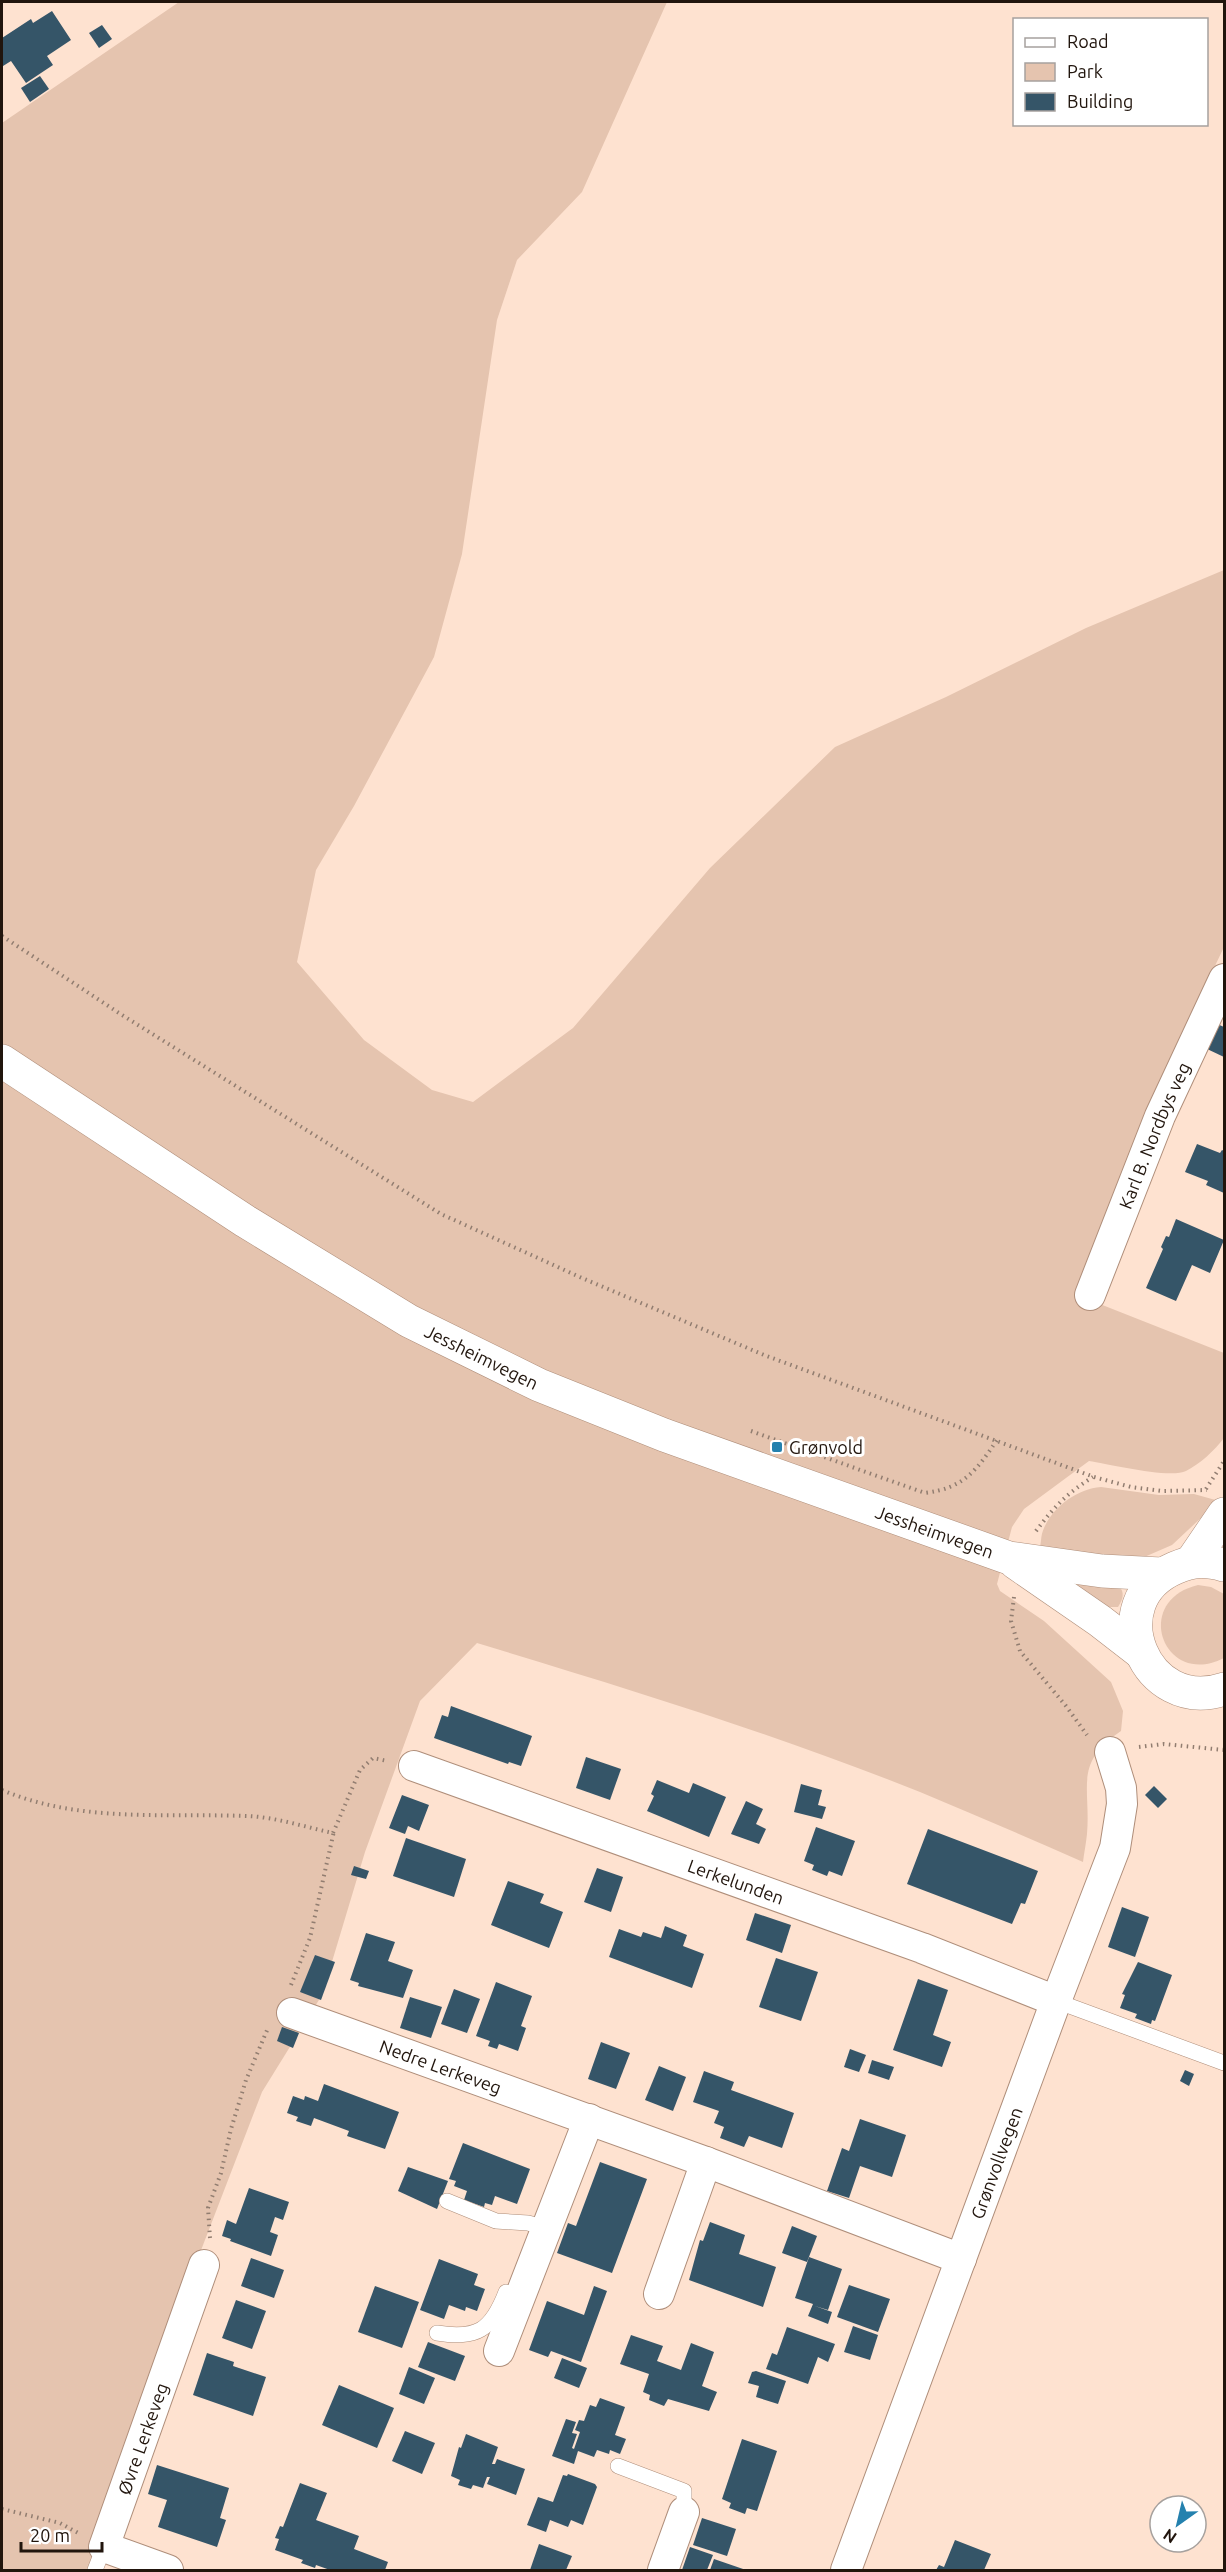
<svg xmlns="http://www.w3.org/2000/svg" width="1226" height="2572" font-family="Ubuntu,sans-serif">
<rect width="100%" height="100%" fill="#fee2d0"/>
<g fill="#e5c4af">
<path d="M179,2h488l-85,190 -65,68 -20,60 -35,234 -28,103 -80,149 -38,64 -19,92 67,78 68,50 41,12 100,-74 137,-160 125,-121 111,-50 140,-69 138,-58v377l-51,107 -96,241 147,58v85c-9,12 -24,26 -38,33 -16,8 -77,-7 -97,-10l-65,48 -12,18 -15,57 3,7 44,30 67,61 12,29 -2,20c-48,32 -30,56 -34,103 -1,10 -3,19 -4,28 -54,-24 -108,-47 -163,-70 -145,-58 -294,-104 -443,-149l-57,58 -55,151 -43,143 -60,97 -74,192 -50,153 -51,133h-85v-2447z"/>
<path d="M1101,1487l58,8 35,-1 25,7 -47,44 -30,13 -103,-8c3,-8 1,-13 5,-22 10,-22 33,-39 57,-41z"/>
<path d="M1060,1575l59,11c6,7 4,13 -1,21h-11z"/>
<path d="M1198,1585l13,2 13,7v64c-60,31 -93,-57 -26,-73z"/>
</g>
<g fill="#355568">
<path d="M52,11l19,29 -24,16 6,9 -27,18 -15,-22 -8,5 -1,-2v-26l29,-19 2,4z"/>
<path d="M102,25l10,14 -13,9 -10,-15z"/>
<path d="M40,76l9,13 -19,13 -9,-14z"/>
<path d="M1215,1023l9,4v30l-19,-9z"/>
<path d="M1197,1144l23,9 2,-3 2,1v42l-18,-8 2,-4 -23,-9z"/>
<path d="M1176,1219l48,21 -14,33 -18,-8 -16,36 -30,-13 17,-39 -2,-2 5,-11 3,1z"/>
<path d="M451,1706l81,30 -11,30 -12,-4 -1,2 -74,-26 8,-23 6,2z"/>
<path d="M586,1757l35,12 -11,31 -34,-12z"/>
<path d="M657,1780l32,13 4,-10 33,14 -17,40 -62,-26 7,-15 -3,-2z"/>
<path d="M801,1784l21,6 -4,15 8,2 -4,12 -28,-7z"/>
<path d="M1154,1786l13,13 -9,9 -13,-13z"/>
<path d="M402,1795l27,10 -10,26 -11,-5 -3,8 -16,-6z"/>
<path d="M746,1801l17,8 -7,15 10,5 -7,15 -28,-10z"/>
<path d="M816,1827l39,14 -13,35 -13,-5 -2,5 -15,-6 2,-5 -10,-4z"/>
<path d="M928,1829l110,42 -13,33 -4,-1 -9,21 -105,-40z"/>
<path d="M406,1838l60,21 -12,38 -61,-21z"/>
<path d="M354,1866l15,5 -3,8 -15,-4z"/>
<path d="M597,1868l26,9 -12,35 -27,-10z"/>
<path d="M508,1881l36,13 -4,9 23,9 -14,36 -58,-23z"/>
<path d="M1122,1907l27,10 -14,40 -27,-10z"/>
<path d="M755,1913l36,12 -9,28 -36,-13z"/>
<path d="M665,1926l22,9 -4,11 21,8 -12,34 -83,-31 10,-28 22,8 2,-5 18,6z"/>
<path d="M366,1933l29,9 -7,19 25,9 -10,28 -45,-12 1,-3 -9,-3z"/>
<path d="M315,1955l20,7 -14,38 -21,-8z"/>
<path d="M776,1958l42,14 -17,49 -42,-14z"/>
<path d="M1138,1962l34,13 -17,46 -3,-1 -1,4 -16,-6 2,-4 -17,-6 5,-13 -3,-1z"/>
<path d="M918,1979l30,11 -15,45 18,7 -9,25 -49,-17z"/>
<path d="M496,1982l36,14 -11,30 5,2 -8,23 -19,-7 -2,5 -9,-3 2,-5 -14,-5z"/>
<path d="M454,1989l26,10 -13,34 -26,-9z"/>
<path d="M410,1997l32,10 -11,31 -31,-10z"/>
<path d="M282,2027l17,6 -6,15 -16,-7z"/>
<path d="M601,2042l29,11 -14,36 -28,-10z"/>
<path d="M850,2049l16,6 -7,17 -15,-5z"/>
<path d="M872,2060l22,7 -5,13 -21,-7z"/>
<path d="M659,2066l27,11 -13,34 -28,-11z"/>
<path d="M1185,2070l9,4 -5,12 -9,-5z"/>
<path d="M704,2071l30,11 -3,8 63,23 -12,35 -33,-12 -5,11 -24,-9 4,-11 -10,-4 5,-12 -26,-9z"/>
<path d="M324,2084l75,28 -14,37 -38,-13 2,-5 -35,-13 -3,8 -15,-5 2,-4 -11,-4 6,-17 11,4 1,-4 13,5z"/>
<path d="M860,2119l46,16 -14,42 -32,-11 -11,32 -22,-7 15,-43 7,3z"/>
<path d="M463,2143l67,26 -13,35 -22,-8 -3,9 -7,-2 -1,4 -20,-7 3,-9 -13,-5 2,-5 -7,-2z"/>
<path d="M600,2162l47,17 -35,94 -55,-20 11,-30 8,3z"/>
<path d="M408,2167l40,14 -11,28 -39,-18z"/>
<path d="M249,2188l40,14 -6,18 -8,-3 -5,15 8,3 -7,21 -41,-15 1,-2 -9,-3 5,-16 9,4z"/>
<path d="M710,2222l35,13 -6,19 37,13 -13,40 -74,-27 11,-40 3,1z"/>
<path d="M792,2226l25,10 -10,26 -25,-9z"/>
<path d="M809,2257l33,12 -14,41 -13,-4 17,6 -4,12 -20,-8 5,-12 -18,-6z"/>
<path d="M251,2258l33,12 -10,28 -33,-12z"/>
<path d="M439,2259l39,15 -4,11 11,4 -8,22 -11,-4 -1,4 -16,-6 -5,14 -24,-9z"/>
<path d="M849,2285l41,14 -12,33 -41,-15z"/>
<path d="M375,2286l44,16 -17,46 -44,-16z"/>
<path d="M594,2286l13,5 -26,71 -30,-11 -3,6 -19,-7 18,-49 37,14z"/>
<path d="M236,2300l30,11 -14,38 -30,-11z"/>
<path d="M853,2326l25,9 -8,25 -26,-8z"/>
<path d="M787,2327l48,17 -7,18 -10,-5 -10,27 -42,-15 6,-16 5,2z"/>
<path d="M631,2335l32,11 -6,15 24,9 10,-27 23,9 -12,34 15,6 -8,19 -41,-12 -4,7 -15,-6 1,-5 -7,-3 6,-18 -29,-10z"/>
<path d="M428,2342l37,14 -10,25 -37,-14z"/>
<path d="M207,2353l27,9 -1,4 33,11 -13,39 -60,-21z"/>
<path d="M562,2358l25,10 -8,20 -25,-10z"/>
<path d="M409,2367l26,11 -11,26 -25,-10z"/>
<path d="M756,2371l30,10 -8,23 -22,-7 3,-11 -11,-3 4,-11z"/>
<path d="M339,2385l55,23 -17,40 -55,-23z"/>
<path d="M600,2398l25,9 -10,28 11,4 -6,15 -10,-4 -1,4 -12,-4 -3,7 -16,-6 -4,13 -22,-8 14,-37 10,3 -4,11 5,1 -5,14 2,1 6,-17 -5,-2 4,-10 5,1 6,-16 6,2z"/>
<path d="M405,2431l30,12 -13,31 -30,-13z"/>
<path d="M466,2434l32,13 -6,17h3l2,-5 28,10 -9,26 -29,-11 3,-7h-3l-4,11 -10,-3 -2,4 -13,-4 2,-5 -9,-4 8,-29 2,1z"/>
<path d="M742,2439l35,12 -20,60 -10,-3 -2,6 -16,-6 2,-5 -9,-4z"/>
<path d="M157,2465l72,23 -9,30 6,2 -9,27 -59,-20 9,-27 -19,-6z"/>
<path d="M568,2474l27,10 2,3 -14,38 -12,-5 -3,7 -18,-7 -4,12 -19,-7 11,-28 15,5 10,-27 4,1z"/>
<path d="M300,2483l27,10 -11,27 43,16 -5,13 34,13 -3,8h-55l-14,-5 -1,3 -14,-5 2,-3 -28,-10 4,-11 -4,-1 5,-12 3,1z"/>
<path d="M702,2518l34,11 -9,27 -34,-11z"/>
<path d="M955,2540l36,14 -7,16h-48l3,-5 5,2z"/>
<path d="M539,2544l33,12 -6,14h-36z"/>
<path d="M690,2547l23,8 -6,15h-25z"/>
<path d="M714,2559l32,11h-36z"/>
</g>
<g fill="none" stroke-linecap="round" stroke-linejoin="round">
<defs>
<g id="service">
<path d="M1056,2001l168,62"/>
<path d="M447,2201l49,20 32,2 18,5"/>
<path d="M437,2333c40,6 54,-2 69,-41"/>
<path d="M618,2466l66,25v21"/>
<path d="M95,2570l9,-23"/>
</g>
<g id="minor">
<path id="s1" d="M1090,1295l70,-179 64,-137"/>
<path id="s2" d="M414,1766l508,182 134,53"/>
<path id="s3" d="M292,2013l414,149 255,97"/>
<path d="M659,2294l47,-132"/>
<path d="M499,2351l90,-232"/>
<path id="s4" d="M168,2570l-64,-23 100,-282"/>
<path d="M663,2570l21,-58"/>
<path id="s5" d="M846,2570l210,-569 59,-153 7,-44 -1,-16 -11,-36"/>
</g>
<path id="secondary" d="M1192,1561l32,-47"/>
<g id="primary">
<path id="s6" d="M2,1061l243,160 164,100 130,64 125,50 345,123 93,13 59,3"/>
<path d="M1016,1563l84,58 40,31"/>
<path d="M1224,1565c-18,-5 -31,-5 -49,3 -77,33 -30,148 49,121"/>
</g>
</defs>
<use href="#service" stroke="#af8e7a" stroke-width="16"/>
<use href="#minor" stroke="#af8e7a" stroke-width="32"/>
<use href="#secondary" stroke="#af8e7a" stroke-width="34"/>
<use href="#primary" stroke="#af8e7a" stroke-width="34"/>
<g stroke="#917d70" stroke-width="4" stroke-dasharray="1.5 4.5" stroke-linecap="butt">
<path d="M2,936l120,79 319,199 141,64 182,77 330,122 37,10 31,4 45,-1"/>
<path d="M751,1431l174,62c39,-5 51,-22 72,-53"/>
<path d="M1206,1489l18,-28"/>
<path d="M1036,1531c18,-24 31,-38 57,-54"/>
<path d="M1014,1597l-3,24 9,30 46,55 21,29"/>
<path d="M1139,1747l25,-3 60,6"/>
<path d="M2,1790c78,33 162,23 245,26 28,1 58,11 86,17l27,-63 13,-12 14,3"/>
<path d="M291,1985l19,-47 24,-107"/>
<path d="M210,2238l-2,-30 13,-35 10,-44 15,-49 22,-52"/>
<path d="M2,2509l58,14 20,11"/>
</g>
<use href="#service" stroke="#fff" stroke-width="15"/>
<use href="#minor" stroke="#fff" stroke-width="30"/>
<use href="#secondary" stroke="#fff" stroke-width="33"/>
<use href="#primary" stroke="#fff" stroke-width="33"/>
</g>
<rect fill="#2481ae" stroke="#fff" stroke-width="2" x="771" y="1441" width="12" height="12" rx="3"/>
<g text-anchor="middle" dominant-baseline="central" stroke-width="6" stroke-linejoin="round" paint-order="stroke">
<g font-size="18" fill="#21150d" stroke="#fff">
<text stroke="none"><textPath href="#s1" startOffset="172">Karl B. Nordbys veg</textPath></text>
<text stroke="none"><textPath href="#s6" startOffset="564">Jessheimvegen</textPath></text>
<text stroke="none"><textPath href="#s6" startOffset="1050">Jessheimvegen</textPath></text>
<text stroke="none"><textPath href="#s2" startOffset="342">Lerkelunden</textPath></text>
<text stroke="none"><textPath href="#s3" startOffset="158">Nedre Lerkeveg</textPath></text>
<text stroke="none"><textPath href="#s5" startOffset="434">Grønvollvegen</textPath></text>
<text stroke="none"><textPath href="#s4" startOffset="183">Øvre Lerkeveg</textPath></text>
</g>
<g font-size="18" fill="#21150d" stroke="#fff" text-anchor="start">
<text x="789" y="1447">Grønvold</text>
</g>
</g>
<rect width="1226" height="2572" fill="none" stroke="#21150d" stroke-width="6"/>
<rect x="1013" y="18" width="195" height="108" fill="#ffffff" stroke="#a6a19e" stroke-width="1.5"/>
<rect x="1025" y="38" width="30" height="9" fill="#ffffff" stroke="#a6a19e" stroke-width="1.5"/>
<text x="1067" y="48" font-size="18" fill="#21150d">Road</text>
<rect x="1025" y="63" width="30" height="18" fill="#e5c4af" stroke="#a6a19e" stroke-width="1.5"/>
<text x="1067" y="78" font-size="18" fill="#21150d">Park</text>
<rect x="1025" y="93" width="30" height="18" fill="#355568" stroke="#a6a19e" stroke-width="1.5"/>
<text x="1067" y="108" font-size="18" fill="#21150d">Building</text>
<g transform="translate(1178 2524) rotate(214)"><circle r="28" fill="#ffffff" stroke="#a6a19e" stroke-width="1.5"/>
<path d="M0-4.5L10 22L0 15L-10 22Z" fill="#2481ae"/>
<text y="-9" font-size="16" font-weight="bold" text-anchor="middle" fill="#21150d">N</text>
</g>
<path d="M21 2542v9h81v-9" fill="none" stroke="#21150d" stroke-width="3"/>
<text x="30" y="2542" font-size="18" fill="#21150d" stroke="#ffffff" stroke-width="4.5" paint-order="stroke">20 m</text>
</svg>
